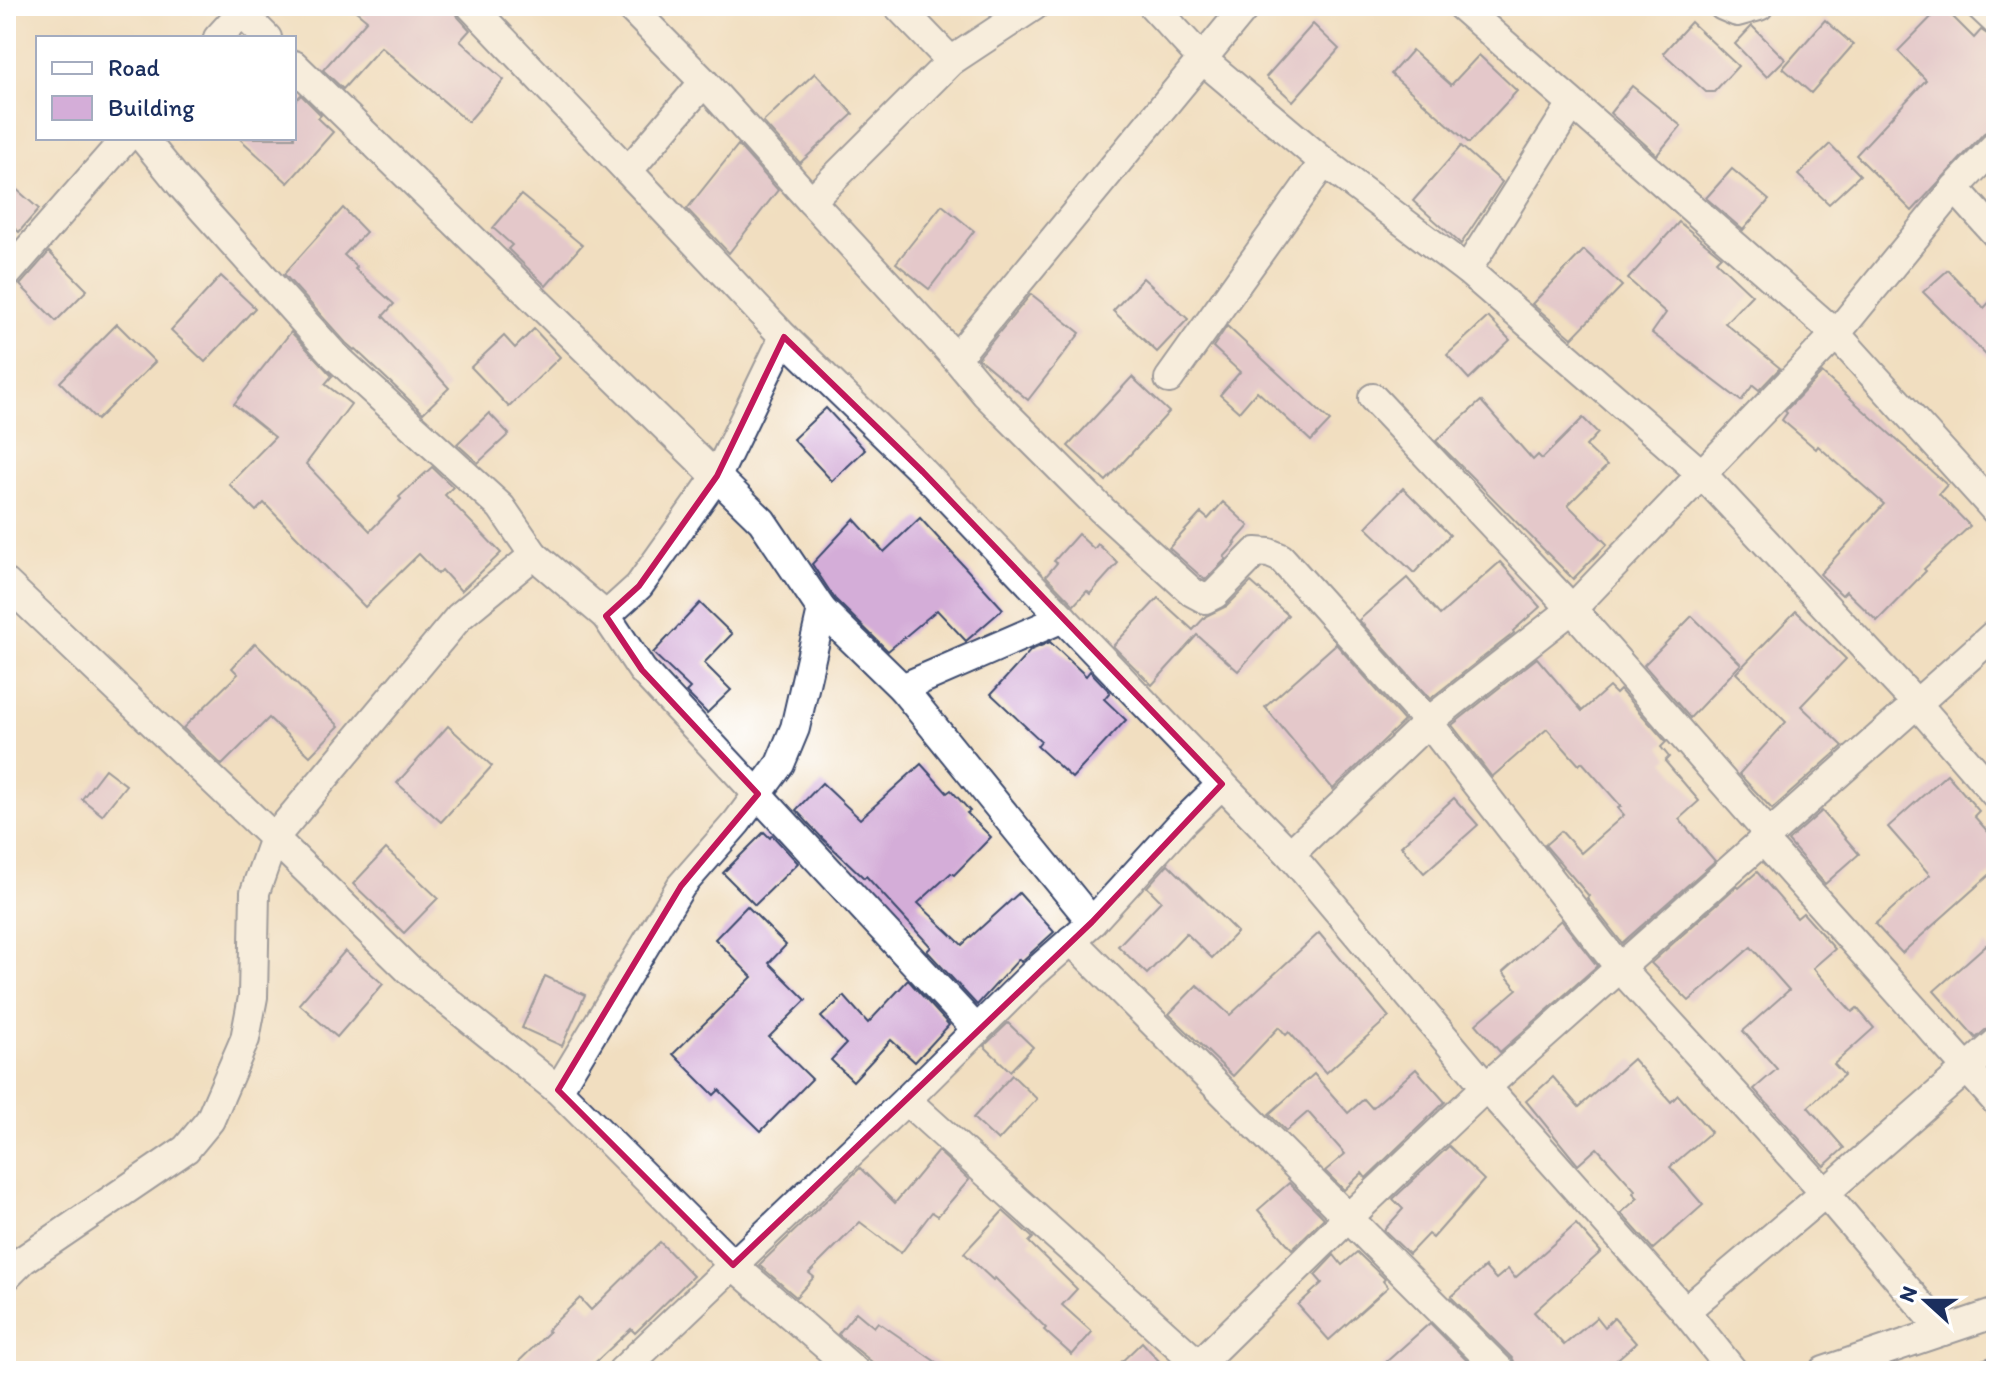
<svg xmlns="http://www.w3.org/2000/svg" width="2002" height="1377" font-family="Itim,sans-serif">
<rect width="100%" height="100%" fill="#fff"/>
<filter id="ink" filterUnits="userSpaceOnUse"><feTurbulence type="fractalNoise" baseFrequency=".0125" numOctaves="2"/><feDisplacementMap in="SourceGraphic" scale="16" xChannelSelector="R" yChannelSelector="G"/><feConvolveMatrix kernelMatrix="1 2 1 2 8 2 1 2 1" color-interpolation-filters="sRGB"/></filter>
<filter id="wash" filterUnits="userSpaceOnUse"><feTurbulence type="fractalNoise" baseFrequency=".006" numOctaves="4" result="noise"/><feDisplacementMap in="SourceGraphic" scale="32" xChannelSelector="R" yChannelSelector="G"/><feGaussianBlur stdDeviation="1.8" result="paint"/><feColorMatrix in="noise" values="0 0 0 0 0 0 0 0 0 0 0 0 0 0 0 0 0 1.4 0 .05"/><feComposite in="paint" operator="in"/></filter>
<g filter="url(#wash)">
<rect width="100%" height="100%" fill="#f1dec0"/>
<g id="blocks">
<g fill="#d4add8">
<path d="M350,6h104l4,11 12,13 -10,11 44,39 -36,42 -87,-75 -38,42 -20,-19 44,-50z"/>
<path d="M1942,6l32,32 7,-8 15,10v87l-12,6 -72,78 -56,-56 70,-75 -28,-29z"/>
<path d="M1825,20l28,25 -42,48 -28,-25z"/>
<path d="M1691,22l47,44 -24,26h-8l-43,-39z"/>
<path d="M1313,24l26,25 -46,52 -27,-24z"/>
<path d="M1752,26l33,33 -18,18 -32,-33z"/>
<path d="M1412,50l39,35 28,-30 38,36 -48,52 -78,-69z"/>
<path d="M815,73l38,41 -53,49 -37,-41z"/>
<path d="M1632,86l49,40 -24,29 -47,-42z"/>
<path d="M301,95l20,20 -3,3 15,14 -45,51 -49,-45h55v-42l3,3z"/>
<path d="M1830,144l30,31 -31,29 -31,-29z"/>
<path d="M738,145l40,45 -49,63 -42,-44z"/>
<path d="M1461,146l41,36 -41,62 -48,-43z"/>
<path d="M1732,169l37,31 -26,30 -37,-32z"/>
<path d="M6,180l33,29 -20,23 -13,-11z"/>
<path d="M521,195l61,50 -36,41 -38,-37 4,-4 -19,-17z"/>
<path d="M942,205l32,26 -45,58 -33,-26z"/>
<path d="M343,208l23,24 -22,23 13,12 -2,2 39,35 -11,12 66,72 -26,25 -68,-64 -1,1 -8,-7 -62,-69z"/>
<path d="M1679,222l42,34 -5,5 36,34 -27,28 55,45 -21,22 -6,-5 -12,16 -89,-68 14,-20 -38,-34z"/>
<path d="M1584,250l38,36 -50,52 -40,-34z"/>
<path d="M49,252l38,38 -31,31 -36,-36z"/>
<path d="M1948,270l36,38 12,-13v70l-73,-73z"/>
<path d="M221,276l34,32 -50,54 -34,-32z"/>
<path d="M1143,278l45,41 -31,33 -44,-41z"/>
<path d="M1031,294l49,39 -52,67 -50,-42z"/>
<path d="M1488,317l22,23 -41,39 -22,-24z"/>
<path d="M117,324l38,38 -58,58 -37,-38z"/>
<path d="M1227,326l103,95 -19,20 -54,-50 -18,21 -19,-17 20,-23 -27,-25z"/>
<path d="M534,329l26,28 -51,50 -38,-40 33,-31 11,12z"/>
<path d="M291,332l41,44 -7,8 26,20 -45,60 64,67 31,-32 -2,-2 33,-30 21,20 -8,8 56,58 -40,38 -19,-21 -4,4 -19,-20 -54,53 -101,-104 -8,8 -27,-27 46,-47 -41,-33z"/>
<path d="M1822,373l125,112 -8,9 31,32 -46,43 2,2 -49,50 -31,-30 -4,4 -22,-21 64,-70 -66,-58 -2,3 -34,-29 5,-7 -2,-2z"/>
<path d="M1132,377l37,35 -63,69 -38,-35z"/>
<path d="M1481,401l52,59 5,-5 4,4 41,-41 15,15 -12,13 21,20 -39,39 39,39 -34,35 -137,-138z"/>
<path d="M826,408l39,42 -33,31 -39,-42z"/>
<path d="M489,413l20,21 -31,29 -21,-19z"/>
<path d="M1403,488l47,47 -36,38 -48,-46z"/>
<path d="M1223,502l26,24 -15,17 2,1 -12,13 2,2 -21,21 -36,-32 32,-35 7,6z"/>
<path d="M920,518l83,91 -37,32 -29,-31 -49,41 -53,-52 -23,-35 42,-45 30,33z"/>
<path d="M1078,534l16,15 4,-5 20,19 -28,31 -3,-3 -13,14 -28,-29 11,-13 -3,-2z"/>
<path d="M1500,562l40,45 -27,24 1,2 -84,66 -71,-79 48,-42 33,37z"/>
<path d="M1251,582l37,33 -50,56 -41,-36 -45,50 -39,-39 45,-48 35,32 13,-14 21,-10z"/>
<path d="M700,603l32,31 -28,29 27,27 -24,23 -21,-21 4,-4 -37,-35z"/>
<path d="M1796,611l50,48 -45,47 42,40 -71,63 -33,-35 47,-52 -50,-49z"/>
<path d="M1692,616l49,48 -51,54 -46,-53z"/>
<path d="M1050,642l36,34 4,-5 20,21 -6,7 22,21 -54,58 -35,-32 4,-5 -50,-47 40,-44z"/>
<path d="M255,643l84,83 -29,30 -41,-38 -47,47 -39,-37 55,-54 -6,-6z"/>
<path d="M1336,644l68,77 -71,68 -68,-82z"/>
<path d="M1537,658l45,53 27,-24 7,7 4,-4 46,52 -5,5 8,10 -4,4 34,40 -20,18 36,42 -93,82 -35,-45 2,-2 -44,-51 16,-14 20,22 43,-38 -6,-7 3,-2 -39,-44 -3,3 -32,-36 -55,48 -40,-52z"/>
<path d="M448,726l44,40 -51,56 -44,-39z"/>
<path d="M921,764l26,29 4,-3 19,21 -3,2 24,24 -37,38 -3,-2 -33,30 44,42 57,-52 35,39 -33,30 -2,-3 -42,46 -50,-54 4,-4 -65,-71 -2,2 -41,-39 -27,-29 26,-27 38,36z"/>
<path d="M105,769l21,16 -24,30 -20,-16z"/>
<path d="M1947,774l32,37 -5,5 22,25v28l-94,84 -27,-29 55,-49 -42,-48z"/>
<path d="M1454,798l24,27 -54,48 -23,-27z"/>
<path d="M1822,811l37,43 -34,30 -37,-43z"/>
<path d="M764,832l6,6 2,-3 26,28 -43,42 -32,-32z"/>
<path d="M386,849l52,49 -34,35 -51,-49z"/>
<path d="M1168,864l69,68 -25,26 -26,-25 -39,41 -29,-28 43,-45 -14,-14z"/>
<path d="M1757,872l40,46 6,-5 32,36 -22,19 39,44 5,-4 17,20 -40,36 10,11 -36,32 36,41 -20,18 -70,-77 23,-20 -34,-38 46,-41 -38,-43 -62,54 -38,-38 86,-77 2,2z"/>
<path d="M747,906l39,39 -17,18 37,37 -37,37 43,42 -51,52 -42,-41 -5,5 -41,-41 79,-77 -37,-38z"/>
<path d="M1561,920l36,46 -97,86 -24,-28 41,-35 -14,-17z"/>
<path d="M1319,933l70,84 -63,56 -37,-41 -3,3 -7,-8 -46,49 -64,-62 28,-29 33,30z"/>
<path d="M1986,945l10,12v69l-11,4 -9,8 -42,-47z"/>
<path d="M345,951l38,33 -46,53 -38,-33z"/>
<path d="M545,976l40,19 -23,51 -40,-18z"/>
<path d="M908,980l41,45 -34,37 -24,-22 -38,41 -22,-21 15,-16 -25,-27 23,-21 24,27z"/>
<path d="M1008,1023l25,24 -23,24 -26,-25z"/>
<path d="M1633,1059l38,43 7,-7 33,37 -41,35 33,38 -50,44 -32,-36 17,-15 -5,-5 2,-3 -38,-42 -19,17 -52,-64 27,-24 26,30z"/>
<path d="M1416,1069l29,33 -79,76 -4,-5 -18,17 -19,-19 20,-17 -37,-42 -22,19 -17,-17 45,-40 34,39 16,-14 8,9z"/>
<path d="M1012,1075l25,24 -39,42 -25,-23z"/>
<path d="M1449,1146l35,34 -51,58 -5,-4 -19,20 -25,-24 19,-21 -10,-10z"/>
<path d="M938,1151l31,29 -31,36 -6,-4 -31,41 -41,-31 -51,51 5,4 -18,20 -37,-32 101,-97 35,35z"/>
<path d="M1289,1183l35,35 -32,31 -34,-39z"/>
<path d="M1003,1211l30,27 -4,4 48,47 -15,16 30,27 -20,23 -28,-25 2,-2 -51,-50 -2,2 -29,-27z"/>
<path d="M1576,1224l25,28 -67,60 30,33 33,-28 8,10 9,-9 22,25 -32,28h-86l-5,-12 -62,-62 34,-30 11,12 12,-10 7,9z"/>
<path d="M660,1242l33,34 -58,57 -4,-4 -45,42h-77l40,-39 -2,-2 33,-32 11,12z"/>
<path d="M1357,1252l28,27 -2,2 5,6 -59,53 -31,-35 24,-22 -7,-8 19,-20 8,10z"/>
<path d="M856,1312l18,15 4,-5 71,49h-66l-45,-37z"/>
<path d="M1430,1323l47,48h-101z"/>
<path d="M1142,1342l26,29h-56z"/>
</g>
</g>
</g>
<g filter="url(#ink)">
<use href="#blocks" fill-opacity="0" stroke="#3b496d" stroke-width="2"/>
<g fill="none" stroke-linecap="round" stroke-linejoin="round">
<defs>
<g id="minor">
<path d="M235,6l32,32"/>
<path d="M471,6l157,165"/>
<path d="M629,6l75,76"/>
<path d="M898,6l53,55"/>
<path d="M1034,6l-83,55 -140,140 145,157 30,36 116,116 90,82 13,7 10,-5 41,-42 13,1 12,5 147,164 191,245 206,226 171,-150"/>
<path d="M1153,6l49,53 122,103 143,108"/>
<path d="M1461,6l375,328 160,177"/>
<path d="M1723,6l14,6 22,-6"/>
<path d="M1980,6l16,15"/>
<path d="M218,38l29,-32"/>
<path d="M294,65l468,456 60,89 80,78 190,234"/>
<path d="M1572,104l-105,166 236,205 214,229 79,91"/>
<path d="M143,138l39,48 152,169 167,152 33,48 -75,62 -185,221 135,132 149,120 175,175 122,106"/>
<path d="M1955,188l41,46"/>
<path d="M811,201l-107,-119 -76,89 156,166 139,135 299,312"/>
<path d="M6,275l120,-137"/>
<path d="M956,358l290,-352"/>
<path d="M1169,379l155,-217"/>
<path d="M1373,398l199,211 196,224"/>
<path d="M534,555l72,61 33,-30 78,-110 67,-139"/>
<path d="M6,583l268,255 -19,54 -2,105 -8,42 -35,81 -24,29 -163,111 -17,17"/>
<path d="M606,616l36,54 335,360"/>
<path d="M902,688l161,-70"/>
<path d="M1762,839l234,262"/>
<path d="M1290,854l196,233 199,224 48,60"/>
<path d="M1071,940l430,431"/>
<path d="M558,1090l123,-204 56,-64 43,-58 15,-36 27,-118"/>
<path d="M906,1100l300,271"/>
<path d="M1685,1311l140,-118 118,138"/>
<path d="M622,1371l284,-271 127,-126 59,-52 89,-98 41,-40 68,70 138,-132 144,-113 264,-275 119,-146 41,-43"/>
<path d="M1192,1371l155,-152 139,-132 510,-454"/>
<path d="M1824,1371l172,-58"/>
</g>
</defs>
<use href="#minor" stroke="#3b496d" stroke-width="32"/>
<use href="#minor" stroke="#fff" stroke-width="28"/>
<defs>
<path id="rail" d="M1958,1371l38,-12"/>
</defs>
<use href="#rail" stroke="#1b2f5e" stroke-width="9"/>
<use href="#rail" stroke="#fff" stroke-width="6" stroke-dasharray="18" stroke-linecap="butt"/>
</g>
</g>
<path d="M0 0H2002V1377H0ZM784,337l139,135 299,312 -130,138 -359,343 -175,-175 123,-204 77,-92 -116,-124 -36,-54 33,-30 78,-110z" fill="#f1dec0" fill-opacity=".55" fill-rule="evenodd"/>
<path fill="none" stroke="#c2185b" stroke-width="6" stroke-linejoin="round" d="M784,337l139,135 299,312 -130,138 -359,343 -175,-175 123,-204 77,-92 -116,-124 -36,-54 33,-30 78,-110z"/>
<rect width="2002" height="1377" fill="none" stroke="#fff" stroke-width="32"/>
<rect x="36" y="36" width="260" height="104" fill="#ffffff" stroke="#a4acbf" stroke-width="2"/>
<rect x="52" y="62" width="40" height="12" fill="#ffffff" stroke="#a4acbf" stroke-width="2"/>
<text x="108" y="76" font-size="24" fill="#1b2f5e">Road</text>
<rect x="52" y="96" width="40" height="24" fill="#d4add8" stroke="#a4acbf" stroke-width="2"/>
<text x="108" y="116" font-size="24" fill="#1b2f5e">Building</text>
<g transform="translate(1926 1301) rotate(291)" stroke="#ffffff" stroke-width="6" paint-order="stroke">
<path d="M0-6L14 30L0 20L-14 30Z" fill="#1b2f5e"/>
<text y="-12" font-size="22" font-weight="bold" text-anchor="middle" fill="#1b2f5e">N</text>
</g>
</svg>
